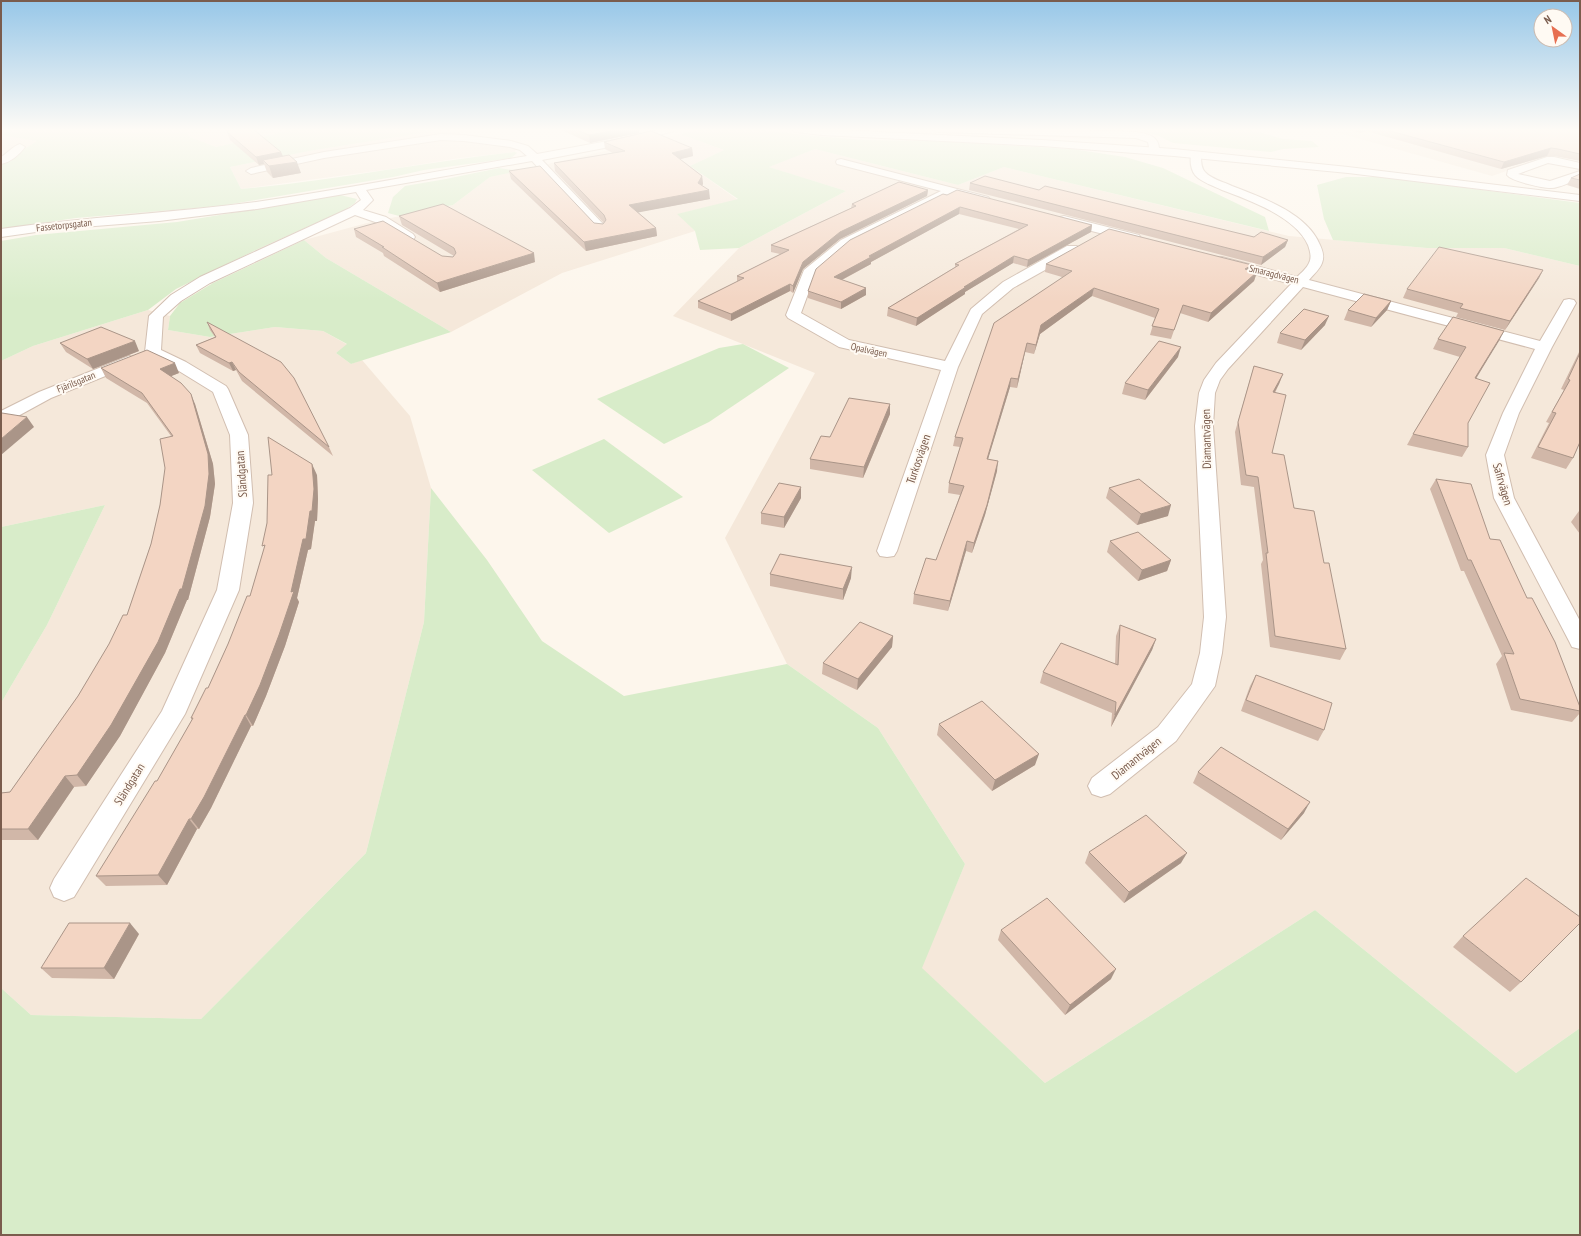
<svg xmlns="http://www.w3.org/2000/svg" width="1581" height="1236" font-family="'PT Sans Narrow',sans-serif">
<rect width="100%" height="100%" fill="#fdf6ec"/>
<g fill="#f5e8da">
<path d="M185,129h104l-14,5 -59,13 -26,-10z"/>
<path d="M447,129h8l17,13 44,6 -1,4 -55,6 -69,11 -150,20 -11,-22 79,-16z"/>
<path d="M888,129h198l5,10 -147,-7z"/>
<path d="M1325,129h135l96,25 -64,22z"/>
<path d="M680,134l44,16 -34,16 48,34 -60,14 17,17 -133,42 -111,59 -125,-74 -22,-18 63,-17 86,-18 37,-28z"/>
<path d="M1,135h1l36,6 -37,23z"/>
<path d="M815,149l143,36 46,-18 285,69 138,12h77l76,18v762l-64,45 -201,-163 -270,173 -124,-115 44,-104 -87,-136 -91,-64 -62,-126 90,-165 -142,-57 66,-68 107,-57 -78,-24z"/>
<path d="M148,310l22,6 -2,14 42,7 65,-10 48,4 25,14 -12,8 15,11 11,-4 48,56 21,72 -7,134 -58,231 -165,166 -170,-4 -30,-27v-285l46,-78 58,-120 -104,22v-166l32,-15z"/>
</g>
<g fill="#d8ecc9">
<path d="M1,129h184l5,8 26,10 59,-13 14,-5h158l-138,22 -79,16 11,22c92,-8 183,-27 274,-37l2,1 -6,5 -6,1 -81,11 -31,7 -173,29 -144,12 -75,11v-65l36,-23 -36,-6z"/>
<path d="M702,129h51l62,7 50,4 69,1 138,8 53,8 38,11 102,49 4,14 -265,-64 -46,18 -143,-36 -46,18 77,24 -107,57 -39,2 -5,-19 -18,-17 61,-15 -48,-33 34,-16 -44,-16z"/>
<path d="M1134,129h115h-1l35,10 29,2 7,6 -36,2 -12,3 -98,-9 -14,-7z"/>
<path d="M499,168l20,3 -29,6 -37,28 -54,11 -11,-3 5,-16 12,-11 41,-7z"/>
<path d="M1346,177h39l195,26v63l-76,-18h-77l-94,-8 -9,-21 -7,-34z"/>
<path d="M340,195l17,4 -2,4 -10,7 -87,39 -82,40 -28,21 -115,36 -32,15v-120l35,-6 141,-13z"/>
<path d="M304,240l22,18 125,74 -100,32 -15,-11 11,-9 -24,-13 -48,-4 -65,10 -42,-7 2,-14 10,-13 33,-20z"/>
<path d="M743,344l46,24 -80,54 -45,22 -67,-45 122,-51z"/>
<path d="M604,439l79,58 -74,36 -77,-63z"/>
<path d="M431,488l56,72 55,81 82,55 163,-32 91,64 87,136 -43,104 123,115 270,-173 201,163 64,-45v207h-1579v-247l30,27 170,4 165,-166 58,-231z"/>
<path d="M105,505l-58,120 -46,78v-176z"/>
</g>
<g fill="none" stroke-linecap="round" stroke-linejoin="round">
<defs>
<g id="minor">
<path d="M661,129h15l-2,2 -49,13 -83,16 62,65 2,3 -2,3h-8l-64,-70 -166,29 7,10 -10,10 23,7 27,17 2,3 -2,3h-8l-27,-17 -23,-8 -145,68 -29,18 -18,16 -2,33 25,12 40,24 2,3 20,46 5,68 -14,87 -54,124 -111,183 -10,4 -10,-4 -4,-9 4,-9 108,-168 55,-121 16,-87 -3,-68 -17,-43 -39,-24 -26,-13 -3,-3 4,-36 22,-21 29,-18 150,-69 11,-8 -5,-8 -99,17 -98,12 -102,8 -56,8v-8c85,-12 170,-16 255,-27 91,-13 181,-31 271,-46l-7,-6 -10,-3 -46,-6 -23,-1 -117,18 -73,16 -5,-3 5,-3 73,-16 117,-18 23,1 47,6 17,5 9,8 87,-16z"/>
<path d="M933,129h110l93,3c12,2 24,4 23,19l-5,3 -4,-1 -2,-11 -12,-4 -198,-6z"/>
<path d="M20,144l5,3c-6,8 -14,15 -24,17v-7c7,-4 12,-11 19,-13z"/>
<path d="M1196,152l5,3c0,6 0,13 4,17 6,7 19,10 27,14 29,11 74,27 87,57 3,6 6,13 3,20 -2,6 -9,12 -13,17l231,61 24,-41 5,-1 5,1 2,3 -24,44 -33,66 -15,42 10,43 66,123v28l-8,-2 -3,-6 -75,-143 -8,-43 17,-42 32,-64 -232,-62 -75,82 -8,11 -5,13 -2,33 13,191 -4,36 -7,33 -39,55 -66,53 -9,3 -9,-3 -4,-8 4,-8 66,-51 34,-43 8,-31 4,-36 -9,-191 4,-33 5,-13 12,-17 75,-79 -74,-20 -2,-3 2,-3 5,-1 75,20c4,-4 10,-9 12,-14 3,-6 1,-12 -1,-18 -12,-28 -59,-45 -86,-55 -8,-4 -21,-8 -27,-15 -4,-5 -5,-13 -4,-20z"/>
<path d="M1547,157h7l26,6v6l-32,-6 -30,11 32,7 30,-10v7c-8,3 -20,10 -29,10 -9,0 -40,-7 -44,-13l1,-5z"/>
<path d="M841,159l147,38 2,2 -2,2 -4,1 -32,-8 -103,52 -34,29 -14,38 48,27 96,21 26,-52 32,-27 64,-36h10l1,3 -1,3 -64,36 -31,26 -24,53 -61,184 -3,5 -7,1 -7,-1 -3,-5 64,-181 -102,-23 -51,-29 -2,-3 18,-45 37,-30 100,-49 -104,-27 -1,-2 1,-2z"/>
<path d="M1064,216l75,19 2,3 -2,3 -4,1 -75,-19 -2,-3 2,-3z"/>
<path d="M129,356l6,2 2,3 -2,3 -84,34 -44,24 -6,1v-12l38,-19z"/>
</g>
<path id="tertiary" d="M791,129h27l224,11 132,9 174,18 232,28v6l-232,-28 -174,-17 -132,-10 -220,-11 -26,-3z"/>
</defs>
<use href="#minor" stroke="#d1beb0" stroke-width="2"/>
<use href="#tertiary" stroke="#d1beb0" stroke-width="2"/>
<use href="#minor" fill="#fff" fill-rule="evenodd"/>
<use href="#tertiary" fill="#fff" fill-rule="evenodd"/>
</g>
<g fill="#d1b7a8">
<path d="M559,129h80v4l-49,10z"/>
<path d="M1344,129h236v32l-26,-5h-7l-46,13 -135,-38 -6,2z"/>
<path d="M227,132l54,20 2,4 18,17 -28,5 -6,-6 -3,-8 -5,1 -29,-25z"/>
<path d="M604,142l88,6 1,8 -13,3 22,17 1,8 -1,2 8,13 -72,13 18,16 1,8 -71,15 -75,-72 -2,-8 85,52 9,1 1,-1 -49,-52 -1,-8 59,-10 -8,-4z"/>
<path d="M1580,174v15l-13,-4 4,-7z"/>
<path d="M970,183l69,7 215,47 34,3 -3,7 -24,18 -292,-75z"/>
<path d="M928,190l-1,6 -87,43 -37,30 -10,24 -3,-2 -59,30 -33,-13v-7l39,-19v-6l43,-22 -9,-2v-7l80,-37 1,-4z"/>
<path d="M943,194l149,31 -1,7 -64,35 -14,-4 -48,29v2l-49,32 -29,-10 1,-8 67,-41v-3l64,-35 -60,-15 -88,48v2l-29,16 24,8v7l-25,14 -33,-11v-7z"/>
<path d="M399,216l136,46 -95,30 -56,-36 -1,-3 -27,-16 -2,-8 88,27 11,1 1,-1 -52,-31z"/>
<path d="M1046,264l204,6 7,2 -3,9 -46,41 -28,-9 -9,26 -21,-4 5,-17 -63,-22 -52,38 -6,20 -9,-2 -8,36 -7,-1 -22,72 9,12 -12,44 -13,38 -6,-2 -18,60 -35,-7 1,-10 22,-34 24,-65 -12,-2 1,-10 11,-36 -7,-1 2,-9 107,-160 -17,-5z"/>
<path d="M1543,270l-4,8 -34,52 -49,-13 2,-4 -55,-15 4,-9z"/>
<path d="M1391,301l-4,9 -16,17 -27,-7 4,-10z"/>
<path d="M207,322l122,125 4,9 -91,-75 -6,-11 -3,1 -33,-18 -4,-8 19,-8 -5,-7z"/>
<path d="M1325,325l-24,25 -24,-7 3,-10z"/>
<path d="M1504,331l-28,48 -8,44v24l-6,10 -55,-12 6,-11 47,-77 -27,-8 5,-10z"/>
<path d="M60,343l79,8 -46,18 -27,-17z"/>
<path d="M1580,350v92l-7,16 -7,11 -35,-11 18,-35 -3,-1 18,-32 -3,-1z"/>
<path d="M1178,357l-33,43 -23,-6 3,-11z"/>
<path d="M1254,366l29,8 -4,10 -4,9 -3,60 22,55 30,55 22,86 -6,11 -70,-13 -9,-83 2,-4 -9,-73 -13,-2 -6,-53 16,-56z"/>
<path d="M101,368l78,5 -8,3 24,28 18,60 2,20 -5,33 -22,83h-1l-22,53 -45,83 -34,50 -12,1 -36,53h-37v-47l9,-1 68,-96 49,-81 24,-71 9,-39 11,-69 -24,-33 -41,-25z"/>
<path d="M890,404v10l-27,64 -53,-9v-10l20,-22z"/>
<path d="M317,475l1,24 -1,22h-2l-4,28 -3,1 -11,48 2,4 -14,44 -19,50 -13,30h-2l-40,82 -12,21h-2l-30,56 -61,1 -10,-10 61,-95 35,-61 -1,-2 17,-30 42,-92 14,-47 3,-26z"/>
<path d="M1436,479l54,60 37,59 53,109v6l-8,9 -61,-12 -15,-46 6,-8 -38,-85h-3l-31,-82z"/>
<path d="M1109,488l59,28 -31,9 -31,-27z"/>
<path d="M801,498l-17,30 -23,-4v-11z"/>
<path d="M1579,511h1v23l-9,-12z"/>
<path d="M1110,541l61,19 -4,11 -29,10 -31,-29z"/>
<path d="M770,574l81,4 -8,22 -73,-14z"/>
<path d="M1120,625l36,14 -4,11 -41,77 1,-14 -72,-30 3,-11 72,-8 1,-28z"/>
<path d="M893,636l-1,11 -35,43 -35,-16 1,-11z"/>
<path d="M1256,675l68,55 -6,11 -77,-30 9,-25z"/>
<path d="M939,724l96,41 -43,26 -55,-56z"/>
<path d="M1198,772l106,41 -23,27 -88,-57z"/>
<path d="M1089,852l92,11 -57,40 -39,-40z"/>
<path d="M1001,930l110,49 -46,36 -67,-75z"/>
<path d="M139,934l-25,45 -62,-1 -11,-10z"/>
<path d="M1463,936l58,46 -11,10 -57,-45z"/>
</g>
<g fill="#aa9588">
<path d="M623,129h16v4l-49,10 -1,-8z"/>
<path d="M1361,129h6l-1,2 -6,2z"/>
<path d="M692,148l1,8 -20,5 -1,-8z"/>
<path d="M1551,148l-4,8 -46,13 3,-7z"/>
<path d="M281,152l3,7 -21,1 1,4 -5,1 -3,-8z"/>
<path d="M297,162l4,11 -28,5 -4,-12z"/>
<path d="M702,176l1,8 -5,8v-9z"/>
<path d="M709,190l1,9 -80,15 -1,-9z"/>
<path d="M928,190l-1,6 -87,43 -37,30 -10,24v-7l10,-24 37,-30z"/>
<path d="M960,207l-1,7 -88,48v2l-37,20v-7l35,-21z"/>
<path d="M1092,225l-1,7 -64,35 1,-7z"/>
<path d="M656,228l1,8 -71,15 -2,-9z"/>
<path d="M1288,240l-3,7 -24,18 2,-8z"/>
<path d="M534,253l1,9 -95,30 -3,-9z"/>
<path d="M1014,256l-1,7 -48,29v2l-49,32 1,-8 47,-31z"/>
<path d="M1252,265l-3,8 -4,-4z"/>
<path d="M1543,270l-4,8 -34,52 5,-9z"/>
<path d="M1257,272l-3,9 -46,41 3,-9z"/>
<path d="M790,284v7l-59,30v-7z"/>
<path d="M866,288v7l-25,14v-7z"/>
<path d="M1094,288l-2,8 -52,38 -6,20 2,-9 5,-20z"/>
<path d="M1391,301l-4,9 -16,17 5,-9z"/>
<path d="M1329,316l-4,9 -24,25 4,-10z"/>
<path d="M1504,331l-5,10 -29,47 5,-10z"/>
<path d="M135,341l4,10 -46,18 -6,-10z"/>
<path d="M1027,343l-10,45 1,-9z"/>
<path d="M1181,347l-3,10 -33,43 3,-10z"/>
<path d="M232,362l4,8 -3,1 -4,-8z"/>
<path d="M175,363l4,10 -15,6 -4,-10z"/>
<path d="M1283,374l-4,10 -10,18 4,-10z"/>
<path d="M1011,378l-1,9 -25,82 2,-10z"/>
<path d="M191,394l4,10 18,60 2,20 -5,33 -22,83h-1l-22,53 -45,83 -34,50 -9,-11 132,-301z"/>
<path d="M890,404v10l-27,64 1,-11z"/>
<path d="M27,417l7,10 -33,28v-16z"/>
<path d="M998,461l-1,10 -12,44 -13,38 2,-10z"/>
<path d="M312,464l5,11 1,24 -1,22h-2l-4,28 -3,1 -11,48 2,4 -14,44 -19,50 -13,30 -7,-11 45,-123z"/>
<path d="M801,487v11l-17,30v-11z"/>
<path d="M1171,505l-3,11 -31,9 4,-11z"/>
<path d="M967,541l-1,10 -18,60 2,-10z"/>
<path d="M1171,560l-4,11 -29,10 4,-11z"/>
<path d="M852,567l-1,11 -8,22v-11z"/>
<path d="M893,636l-1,11 -35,43 1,-11z"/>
<path d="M1156,639l-4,11 -41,77 4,-12z"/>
<path d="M245,715l6,11 -40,82 -12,21 -8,-10z"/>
<path d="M1039,754l-4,11 -43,26 3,-11z"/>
<path d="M65,776l9,11 -36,53 -10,-11z"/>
<path d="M1310,802l-6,11 -23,27 7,-11z"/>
<path d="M189,819l8,10 -30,56 -9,-10z"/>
<path d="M1187,853l-6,10 -57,40 5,-11z"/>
<path d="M130,923l9,11 -25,45 -10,-11z"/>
<path d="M1116,969l-5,10 -46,36 5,-10z"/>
</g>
<g fill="#f3d5c3" stroke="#aa9588">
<path d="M231,129h22l28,23 -25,5 -29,-25z"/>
<path d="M574,129h49l-34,6z"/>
<path d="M1383,129h197v25l-22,-5 -7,-1 -47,14z"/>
<path d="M651,131l41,17 -20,5 30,23 -4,7 11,7 -80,15 27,23 -72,14 -75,-71 31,-5 54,57 9,1 3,-4 -2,-5 -50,-52 71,-12 -21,-9z"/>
<path d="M289,155l8,7 -28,4 -6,-6z"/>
<path d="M1580,174v6l-9,-2z"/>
<path d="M985,176l54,14 6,-4 209,51 7,-5 27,8 -25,17 -293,-74z"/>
<path d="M899,182l29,8 -88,42 -37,30 -10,24 -3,-2 -59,30 -33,-13 46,-23 -7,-2 52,-26 -18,-5 85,-39 -4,-2z"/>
<path d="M957,190l135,35 -64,35 -14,-4 -50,31h2l-49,31 -29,-10 71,-43 -4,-1 73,-39 -68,-18 -91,49 2,1 -37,20 32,11 -25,14 -33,-11 8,-22 34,-29 93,-46 4,1z"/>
<path d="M443,204l91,49 -97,30 -55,-36h2l-30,-18 29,-8 59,35 11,1 3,-4 -2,-5 -55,-32z"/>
<path d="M1109,229l143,36 -7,4 12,3 -46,41 -28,-8 -9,25 -22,-4 7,-17 -65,-21 -53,37 -5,20 -9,-2 -9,36 -7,-1 -24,81 11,2 -11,44 -13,38 -7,-2 -17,60 -36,-7 12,-36 10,2 28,-74 -15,-3 14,-45 -8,-1 39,-114 78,-52 -26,-7z"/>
<path d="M1439,247l104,23 -33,51 -50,-13 3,-4 -56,-15z"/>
<path d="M1364,294l27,7 -15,17 -28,-8z"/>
<path d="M1304,309l25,7 -24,24 -25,-7z"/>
<path d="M1453,317l51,14 -29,47 15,5 -22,40v24l-55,-13 53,-87 -28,-8z"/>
<path d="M207,322l74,40 13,16 35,69 -90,-75 -7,-10 -3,1 -33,-18 20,-8z"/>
<path d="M101,327l34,14 -48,18 -27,-16z"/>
<path d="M1159,341l22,6 -33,43 -23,-7z"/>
<path d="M147,350l28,13 -15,6 21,14 10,11 17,60 1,20 -4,32 -23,83h-2l-22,53 -47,83 -34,50 -12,1 -37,53h-27v-36l9,-1 68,-96 31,-52 14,-29h4l24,-71 9,-39 5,-37 -5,-29 13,-3 -31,-43 -41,-25z"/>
<path d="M1580,353v89l-7,16 -35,-11 18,-34 -4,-1 18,-32 -2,-1z"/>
<path d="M1254,366l29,8 -10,18 13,3 -14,58 12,2 10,53 20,3 10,52h5l17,86 -71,-13 -9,-83h2l-10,-76 -12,-2 -8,-53z"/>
<path d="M849,398l41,6 -26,63 -54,-8 11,-23 9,1z"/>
<path d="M1,413h1l25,4 -26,22z"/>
<path d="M268,437l44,27 2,25 -2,22h-2l-4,28h-3l-12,53 3,-1 -15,44 -19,50 -14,30h-1l-41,82 -13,22h-2l-31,56 -62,1 59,-95h2l36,-63h-2l15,-30h2l20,-44 19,-48h3l15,-51 -3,1 5,-23 1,-48h4z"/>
<path d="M1139,479l32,26 -30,9 -32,-26z"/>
<path d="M1436,479l35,5 19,55 10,1 27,58h5l23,44 25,65v4l-60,-12 -16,-46 10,1 -43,-94h-3z"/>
<path d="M779,483l22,4 -17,30 -23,-4z"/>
<path d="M1138,532l33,28 -29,10 -32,-29z"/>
<path d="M780,554l72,13 -9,22 -73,-15z"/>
<path d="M860,622l33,14 -35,43 -35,-16z"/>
<path d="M1120,625l36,14 -41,76 1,-13 -73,-30 18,-29 57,22z"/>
<path d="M1256,675l76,28 -8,27 -78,-30z"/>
<path d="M982,701l57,53 -44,26 -56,-56z"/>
<path d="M1221,747l89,55 -22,27 -90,-57z"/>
<path d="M1146,815l41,38 -58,39 -40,-40z"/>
<path d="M1526,878l54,39v6l-59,59 -58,-46z"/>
<path d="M1047,898l69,71 -46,36 -69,-75z"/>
<path d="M69,923h61l-26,45h-63z"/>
</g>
<linearGradient id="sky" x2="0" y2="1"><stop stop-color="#97c7e8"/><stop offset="0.43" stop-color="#fefbf6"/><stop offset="1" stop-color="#fefbf6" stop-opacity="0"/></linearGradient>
<rect width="1581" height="302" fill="url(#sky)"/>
<g text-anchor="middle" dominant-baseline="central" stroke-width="4" stroke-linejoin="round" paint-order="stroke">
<g font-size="10" fill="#7a5c4d" stroke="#fffaf3">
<text transform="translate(64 225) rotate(-6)">Fassetorpsgatan</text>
<text transform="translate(1274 274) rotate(14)">Smaragdvägen</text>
<text transform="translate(869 350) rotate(12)">Opalvägen</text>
<text transform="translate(76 382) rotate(-22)">Fjärilsgatan</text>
</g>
<g font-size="12" fill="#7a5c4d" stroke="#fffaf3">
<text transform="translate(1206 439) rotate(-91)">Diamantvägen</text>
<text transform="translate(918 459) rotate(-71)">Turkosvägen</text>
<text transform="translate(241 474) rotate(-94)">Sländgatan</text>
<text transform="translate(1503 484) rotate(74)">Safirvägen</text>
<text transform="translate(1136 758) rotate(-39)">Diamantvägen</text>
<text transform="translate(129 784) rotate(-58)">Sländgatan</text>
</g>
</g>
<rect width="1581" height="1236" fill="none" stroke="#7a5c4d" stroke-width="4"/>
<g transform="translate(1553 28) rotate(327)"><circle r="19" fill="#fffaf3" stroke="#cabbb1"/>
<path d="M0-3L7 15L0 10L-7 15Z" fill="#e76f51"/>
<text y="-6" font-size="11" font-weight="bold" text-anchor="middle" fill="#7a5c4d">N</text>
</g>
</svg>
